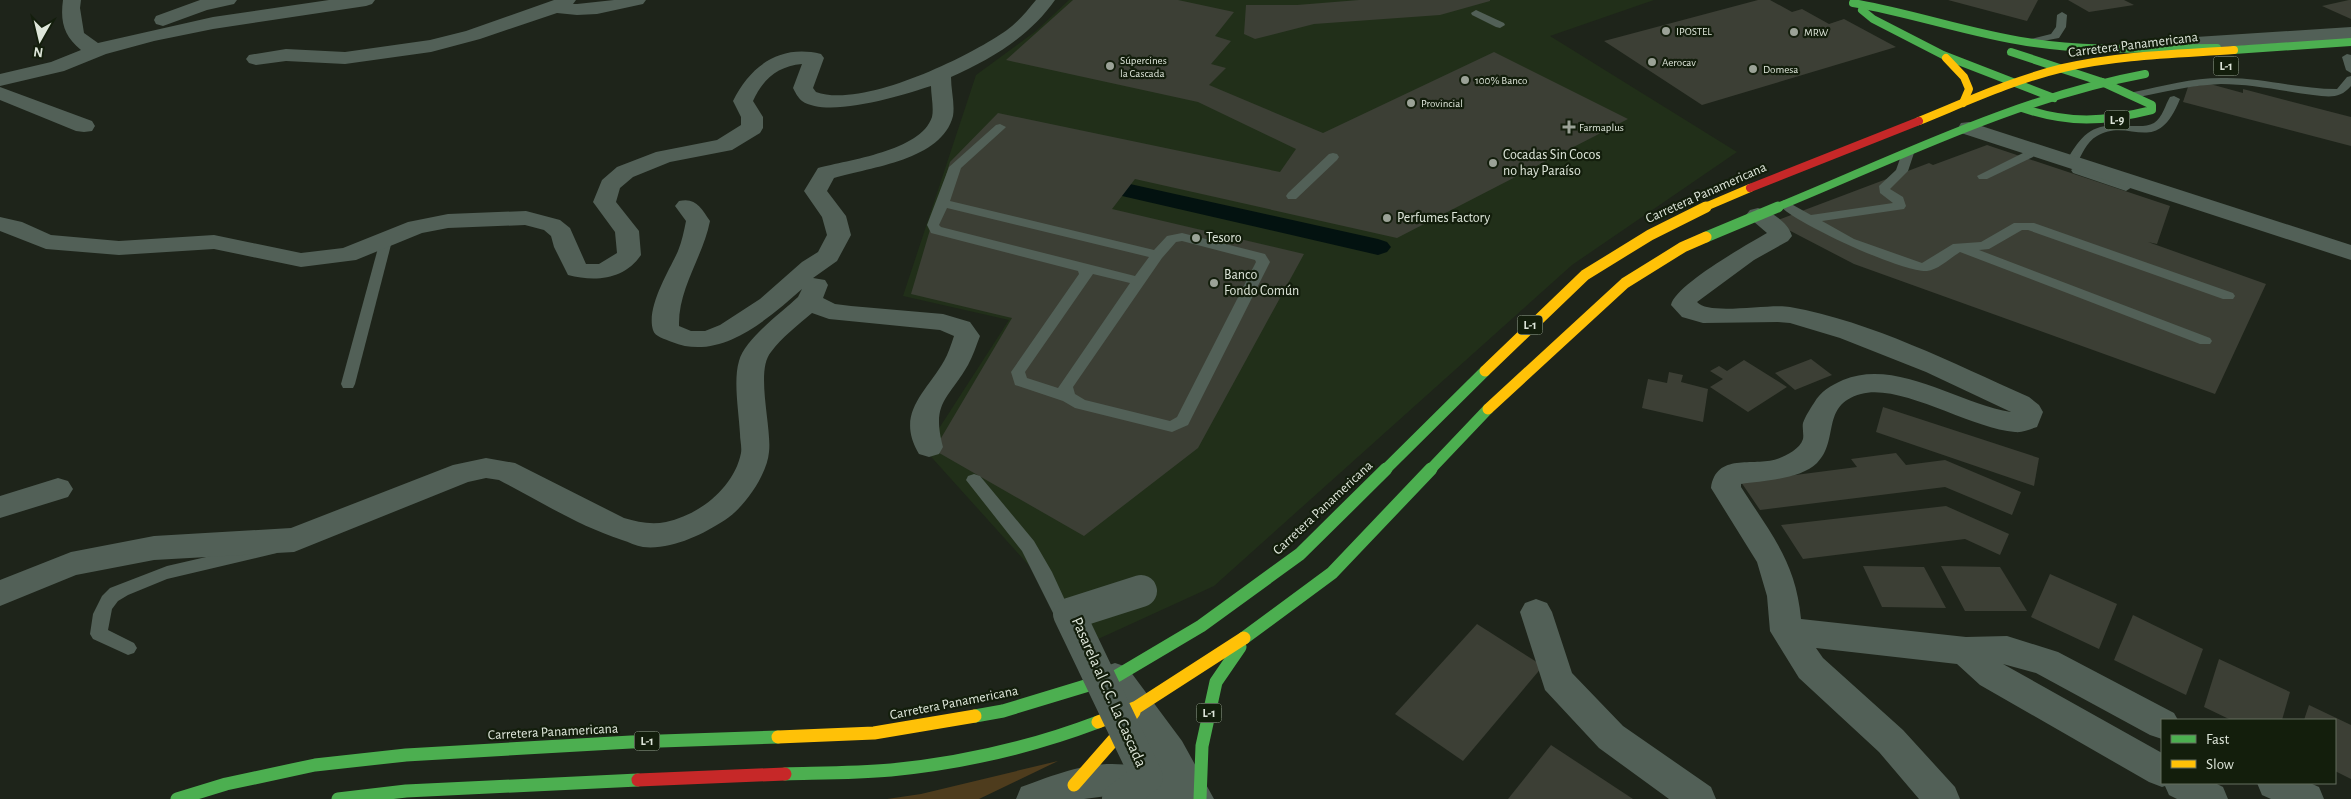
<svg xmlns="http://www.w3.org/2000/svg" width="2351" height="799" font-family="'Alegreya Sans',sans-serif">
<rect width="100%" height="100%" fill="#1e241a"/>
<path fill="#212f19" d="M1069,0h585l-104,36 187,116 -165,113 -358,321 -118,54 -171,-190 84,-130 -106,-24 73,-221 60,-44z"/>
<path fill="#4e3c1d" d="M1058,761l-79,38h-92l34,-5z"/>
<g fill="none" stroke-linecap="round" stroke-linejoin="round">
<path fill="#031210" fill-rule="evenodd" d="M1130,184l248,55 9,3 4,5 -4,5 -9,3 -256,-59 -4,-5 4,-5z"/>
</g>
<g fill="#3c3f35">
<path d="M1073,0h105l56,12 -19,24 16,5 -20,23 15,4 -17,17 114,48 171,-81 134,67 -231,119 -262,-59 -23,30 192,45 -106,194 -114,88 -150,-86 78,-132 -101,-24 39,-132 48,-49 282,59 16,-23 -98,-47 -192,-42z"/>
<path d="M1359,0h131v1l-50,14 -126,9 -59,15 -11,-5 2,-29h51z"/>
<path d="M1758,0h12l22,12 10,-3 27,15 15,-5 52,28 -194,58 -98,-64z"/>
<path d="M1948,0h90l-11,21z"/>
<path d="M2068,0h56l10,5 -45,7z"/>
<path d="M2349,0h2v19l-29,-13z"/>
<path d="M2210,84l33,9v-4l108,28v29l-168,-44 5,-15z"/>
<path d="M1987,145l183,61 -13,38 -9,-2 118,42 -51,110 -361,-130 -81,-42 156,-59 4,2z"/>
<path d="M1811,359l21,16 -37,15 -20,-17z"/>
<path d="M1744,360l43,27 -39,25 -38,-25 13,-8 -13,-8 9,-5 8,5z"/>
<path d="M1669,372l14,3 -2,7 27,7 -5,33 -61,-14 6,-29 19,4z"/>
<path d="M1883,407l156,51 -5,28 -158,-54z"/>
<path d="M1896,453l10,12 39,-5 76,32 -9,23 -67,-28 -185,23 -19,-28 116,-15 -6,-8z"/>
<path d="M1946,506l63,28 -9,21 -35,-16 -162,20 -22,-34z"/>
<path d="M1863,566l61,1 22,41 -64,-1z"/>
<path d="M1941,566l59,1 27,44h-62z"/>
<path d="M2050,574l67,30 -18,45 -68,-32z"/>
<path d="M2133,615l70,34 -17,46 -72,-35z"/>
<path d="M1477,624l66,42 -80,95 -68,-47z"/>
<path d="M2219,659l71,33 -8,28h-51l-27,-13z"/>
<path d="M2309,705l42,20v54l-16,-8v-51h-31z"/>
<path d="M1551,745l82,54h-125z"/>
</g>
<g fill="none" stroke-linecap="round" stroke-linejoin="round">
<g fill="#526057" fill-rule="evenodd">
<path d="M1476,10l28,13 1,2 -5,3 -4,-1 -24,-12 -1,-2z"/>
<path d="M2062,12l5,3 -1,12 -7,11 -32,6v-4l24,-6 5,-7 1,-12z"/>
<path d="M2347,54l4,1v18l-5,-3 -4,-13z"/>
<path d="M2351,76v10c-11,13 -22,11 -38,9 -30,-4 -62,-11 -92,-11 -29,1 -58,8 -87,14l-6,-3 6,-3c29,-6 58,-14 88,-14 38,-1 76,11 115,11l10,-12z"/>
<path d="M2174,96l6,3c-24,60 -50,17 -83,37 -11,6 -15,19 -21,29l-4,1 -6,-4c18,-32 28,-39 65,-36 8,0 16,1 23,-3 9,-6 11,-18 16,-26z"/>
<path d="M1000,124l6,3 -2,2 -43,39 -11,33 204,49 13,-14 15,-3 83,21 5,8 -82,163 -16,7 -97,-24 -12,-7 -48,-16 -4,-13 68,-98 -1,-3 -147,-38 -4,-8 22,-58 47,-42zM947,208l202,49 -14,19 -194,-49 -2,-2zM1182,241l73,19 1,2 -79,155 -7,4 -85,-21 -10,-6 -2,-7 89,-129 14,-16zM1093,274l37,9 -72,105 -31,-10 -2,-6z"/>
<path d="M1908,149l6,4 -6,18 -18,18 13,8 3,9 -2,3 -82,12 32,18 68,24 31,-19 28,-2 33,-19h20l199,70 2,3 -2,3h-10l-195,-69h-6l-33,19 -10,1 231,88 2,3 -2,3h-10l-240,-92c-10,6 -22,18 -33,19 -24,2 -135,-49 -149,-67l6,-4 27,15 82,-12 -13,-10 -1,-7 17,-16 6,-17z"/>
<path d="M2029,150l4,1 2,3 -2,3 -46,22h-8l-2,-3z"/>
<path d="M1333,153l4,1 2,3 -2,3 -41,39h-8l-2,-3 2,-3 41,-39z"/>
<path d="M2077,166l53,18 2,3 -6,4 -53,-18 -2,-3z"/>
<path d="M387,233l6,4 -38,147 -2,4h-10l-2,-4 40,-147z"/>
<path d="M974,474l6,2 54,65 18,31 23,50 -3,5 -6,2 -6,-2 -38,-76 -56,-71 2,-4z"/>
<path d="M271,542l6,1 2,5 -2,5 -110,26 -39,16 -10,6 -6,8 -4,21 26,13 3,5 -3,5 -6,2 -35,-16 -3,-5 3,-20 9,-18 8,-8 57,-22z"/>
</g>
<g fill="#526057" fill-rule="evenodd">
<path d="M63,0h18l-1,8 4,25 14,10 115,-26 116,-17h46l-3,4 -6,2 -153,23 -59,12 -48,13 -42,17 -64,15v-12l51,-12 30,-12c-17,-14 -21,-28 -18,-50z"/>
<path d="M200,0h37l-3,4 -27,6 -44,16 -7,-2 -2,-4 2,-4z"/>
<path d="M554,0h22l-3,4h4l37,-4h32l-3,4 -46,10 -20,1 -20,-2 -77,26 -49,13 -86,12 -59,-3 -30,4 -7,-2 -3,-4 3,-4 37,-6 59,3 85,-12 36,-9z"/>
<path d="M1036,0h19c-26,37 -64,59 -104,77 0,13 4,27 2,39 -11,44 -82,51 -119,62l-7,13 19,25 5,19 -14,26 -24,17 12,2 3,5 -5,13 12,6 16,2 92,8 27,8 10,14c-4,10 -7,20 -12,29 -20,35 -37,37 -25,82l-4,7 -10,3 -10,-3c-24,-41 6,-60 25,-93 4,-7 7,-16 10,-25l-14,-6 -111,-11 -17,-6c-14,12 -30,24 -41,39 -16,19 1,75 -2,100 -2,23 -25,56 -44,68 -23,15 -54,30 -82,27 -7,-1 -14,-5 -21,-7 -43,-14 -83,-39 -123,-60l-13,-2 -18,4 -174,70 -140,8 -78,15 -76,31v-26l71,-28 83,-16 137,-8 162,-63 33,-7 29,5 109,55c14,4 27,7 42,4 33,-7 68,-34 75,-69 1,-6 -1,-13 -1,-19 -1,-21 -7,-53 -1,-73 6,-22 42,-48 59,-64l4,-8c-34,30 -82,73 -130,53 -7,-3 -17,-5 -19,-12 -7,-23 16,-59 25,-79 4,-10 6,-20 8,-30l-11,-15 4,-5c17,-4 22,7 31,20 -7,36 -32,67 -31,105l12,5h14l15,-6 40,-26 42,-37 16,-10 9,-17 -5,-18 -18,-26 14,-23c30,-8 103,-17 114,-51 2,-9 -1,-22 -1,-31 -28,9 -103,33 -129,15 -4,-3 -7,-9 -9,-13l9,-24c-24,2 -39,15 -49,37l10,16v11l-3,5 -28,17 -62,12 -37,15 -13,11 -4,14 23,29 2,24c-17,25 -46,27 -73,20l-14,-28 -3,-11 -7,-6 -19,-5 -77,3 -26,5 -66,27 -55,7 -87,-18 -95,6 -73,-6 -46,-18v-14l22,5 29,13 68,6 95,-6 87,18 42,-5 65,-26 40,-8 78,-3 34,9 10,8 16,36h13l18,-11 -2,-21 -22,-30 9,-22 15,-13 39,-15 61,-12 24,-15v-8l-8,-16c17,-35 47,-57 88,-47l3,4 -11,30 3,4c46,17 153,-35 191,-62 11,-8 20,-19 29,-30z"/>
<path d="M2351,27v12l-186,12 -7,-2 -3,-4 3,-4 7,-2z"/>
<path d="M0,87l92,34 3,5 -3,5 -8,1 -8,-1 -76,-31z"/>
<path d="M1969,122l382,123v15l-390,-127 -3,-5 3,-5z"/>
<path d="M1758,208c14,4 30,14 34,28l-4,5 -34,19 -57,42c12,14 73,1 93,5 83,15 162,56 239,90l10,8 4,7 -6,15c-7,2 -15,6 -22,5 -44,-3 -114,-49 -154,-38 -41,11 -21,46 -44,69 -16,16 -54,18 -76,21v3c30,47 55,75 60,132l165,18 41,-1 51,16 116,61 4,7h-16v19l-12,-4 -114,-62 -33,-9 159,89v30h53l8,4 5,12h-51l-8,-4 -4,-9 -3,1 -13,-5 -169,-97 -23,-21 -141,-16 7,10 80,72 52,57 5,12h-41l-40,-47 -80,-74 -29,-47 -3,-35 -10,-34 -46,-74c5,-36 42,-21 66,-29 9,-3 23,-10 26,-20 1,-5 -1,-11 0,-16 2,-6 7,-14 11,-20 7,-12 16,-17 29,-23 54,-22 115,24 168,32l-85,-40 -86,-34 -50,-15 -12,-1 -75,1 -21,-6 -11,-12c4,-20 77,-61 96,-72l-21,-18 4,-5z"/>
<path d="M58,478l10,3 5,8 -5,8 -68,21v-22z"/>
<path d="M1536,599l11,4 5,9 20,61 51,53 88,61 5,12h-47l-70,-51 -54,-58 -25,-78 5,-9z"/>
<path d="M1115,663l12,4 55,74 32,58h-74l-25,-4 -31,4h-68l5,-12c52,-19 86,-33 141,-14l-64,-96 5,-10z"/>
<path d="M2257,783h53l9,4 5,12h-53l-9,-4z"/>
</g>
<g stroke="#4caf50" stroke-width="8">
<path d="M1853,3c59,10 115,30 174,39 63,10 127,6 190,6"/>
<path d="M1862,10l11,9 70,36 111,43"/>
<path d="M2234,50l117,-8"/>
<path d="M2011,52l91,30"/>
<path d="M2022,108c47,16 82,14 130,2v-5l-50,-23"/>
<path d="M1775,208c120,-49 241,-110 370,-134"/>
</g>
<g stroke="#4caf50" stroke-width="11">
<path d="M1706,237l72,-30"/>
<path d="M1385,470l100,-99"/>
<path d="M1430,470l58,-61"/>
</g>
<g stroke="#4caf50" stroke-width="13">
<path d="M1244,638l88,-65 99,-104"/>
<path d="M975,716l28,-5 112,-34 86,-51 99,-72 86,-85"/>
<path d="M785,774c35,-1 71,-1 106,-4 71,-7 141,-23 207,-48"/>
<path d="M177,799l49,-15 89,-19 91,-10 225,-13 147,-5"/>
<path d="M338,799l68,-8 232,-11"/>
<path d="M1200,799l2,-53 14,-64 24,-35"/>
</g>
<g stroke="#ffc107" stroke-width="8">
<path d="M1946,58l18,19 5,12 -6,14"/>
<path d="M1919,121c47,-19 94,-41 144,-53 56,-13 114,-14 171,-18"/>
<path d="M1703,208l47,-20"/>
</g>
<g stroke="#ffc107" stroke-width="11">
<path d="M1485,371l100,-96 65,-40 56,-28"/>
<path d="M1488,409l137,-126 58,-36 23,-10"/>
</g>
<g stroke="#ffc107" stroke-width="13">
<path d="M1098,722l39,-15 107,-69"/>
<path d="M778,737l96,-4 101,-17"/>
<path d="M1074,785l42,-48 18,-25"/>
</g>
<path stroke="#c62828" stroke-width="8" d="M1750,188l169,-67"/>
<path stroke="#c62828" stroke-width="13" d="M638,780l147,-6"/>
<path stroke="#526057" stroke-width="32" d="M1118,799l29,-22 -78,-163 72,-23"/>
</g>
<g fill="#9ba297" stroke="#131e0c" stroke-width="2">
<circle cx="1666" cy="31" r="5"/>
<circle cx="1794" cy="32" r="5"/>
<circle cx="1652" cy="62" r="5"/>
<circle cx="1110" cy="66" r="5"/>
<circle cx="1753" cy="69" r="5"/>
<circle cx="1465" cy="80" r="5"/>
<circle cx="1411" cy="103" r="5"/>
<path d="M1566.5 119.5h5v5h5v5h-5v5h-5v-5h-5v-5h5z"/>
<circle cx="1493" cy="163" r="5"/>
<circle cx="1387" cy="218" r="5"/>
<circle cx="1196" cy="238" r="5"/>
<circle cx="1214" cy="283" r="5"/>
</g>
<g text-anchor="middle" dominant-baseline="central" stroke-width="4.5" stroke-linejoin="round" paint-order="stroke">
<g font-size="11" fill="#dee6da" stroke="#131e0c" text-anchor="start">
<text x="1676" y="31">IPOSTEL</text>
<text x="1804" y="32">MRW</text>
<text x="1120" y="60">Súpercines<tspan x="1120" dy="13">la Cascada</tspan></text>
<text x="1662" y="62">Aerocav</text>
<text x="1763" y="69">Domesa</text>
<text x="1475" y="80">100% Banco</text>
<text x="1421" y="103">Provincial</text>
<text x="1579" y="127">Farmaplus</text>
</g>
<g fill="#131e0c" stroke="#a1aa9c" stroke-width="1">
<rect x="2213.5" y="56.5" width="25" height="19" rx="4"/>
<rect x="2104.5" y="110.5" width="25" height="19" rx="4"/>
<rect x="1517.5" y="315.5" width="25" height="19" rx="4"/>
<rect x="1196.5" y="703.5" width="25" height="19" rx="4"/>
<rect x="634.5" y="731.5" width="25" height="19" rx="4"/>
</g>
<g font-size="12" font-weight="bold" fill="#dee6da">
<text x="2226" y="66">L-1</text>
<text x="2117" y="120">L-9</text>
<text x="1530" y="325">L-1</text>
<text x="1209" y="713">L-1</text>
<text x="647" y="741">L-1</text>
</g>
<g font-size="14" fill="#dee6da" stroke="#131e0c">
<text transform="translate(2133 45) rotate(-7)">Carretera Panamericana</text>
<text transform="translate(1706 193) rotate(-24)">Carretera Panamericana</text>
<text transform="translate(1323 508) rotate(-43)">Carretera Panamericana</text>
<text transform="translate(954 703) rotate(-11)">Carretera Panamericana</text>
<text transform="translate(553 732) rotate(-3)">Carretera Panamericana</text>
</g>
<g font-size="14" fill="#dee6da" stroke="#131e0c" text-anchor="start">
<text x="1503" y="155">Cocadas Sin Cocos<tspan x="1503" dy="16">no hay Paraíso</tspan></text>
<text x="1397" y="218">Perfumes Factory</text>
<text x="1206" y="238">Tesoro</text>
<text x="1224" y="275">Banco<tspan x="1224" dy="16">Fondo Común</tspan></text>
</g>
<g font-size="16" fill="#dee6da" stroke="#131e0c">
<text transform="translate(1109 692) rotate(66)">Pasarela al C.C. La Cascada</text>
</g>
</g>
<rect x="2161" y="719" width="175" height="65" fill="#131e0c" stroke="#646e5e"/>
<rect x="2171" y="735" width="25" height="8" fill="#4caf50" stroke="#646e5e"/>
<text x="2206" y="744" font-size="15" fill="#dee6da">Fast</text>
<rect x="2171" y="760" width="25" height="8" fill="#ffc107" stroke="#646e5e"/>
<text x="2206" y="769" font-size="15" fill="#dee6da">Slow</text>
<g transform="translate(40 40) rotate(188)" stroke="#131e0c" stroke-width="4" paint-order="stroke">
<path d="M0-4L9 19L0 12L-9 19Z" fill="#dee6da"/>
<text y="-8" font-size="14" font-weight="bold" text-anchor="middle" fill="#dee6da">N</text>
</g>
</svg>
